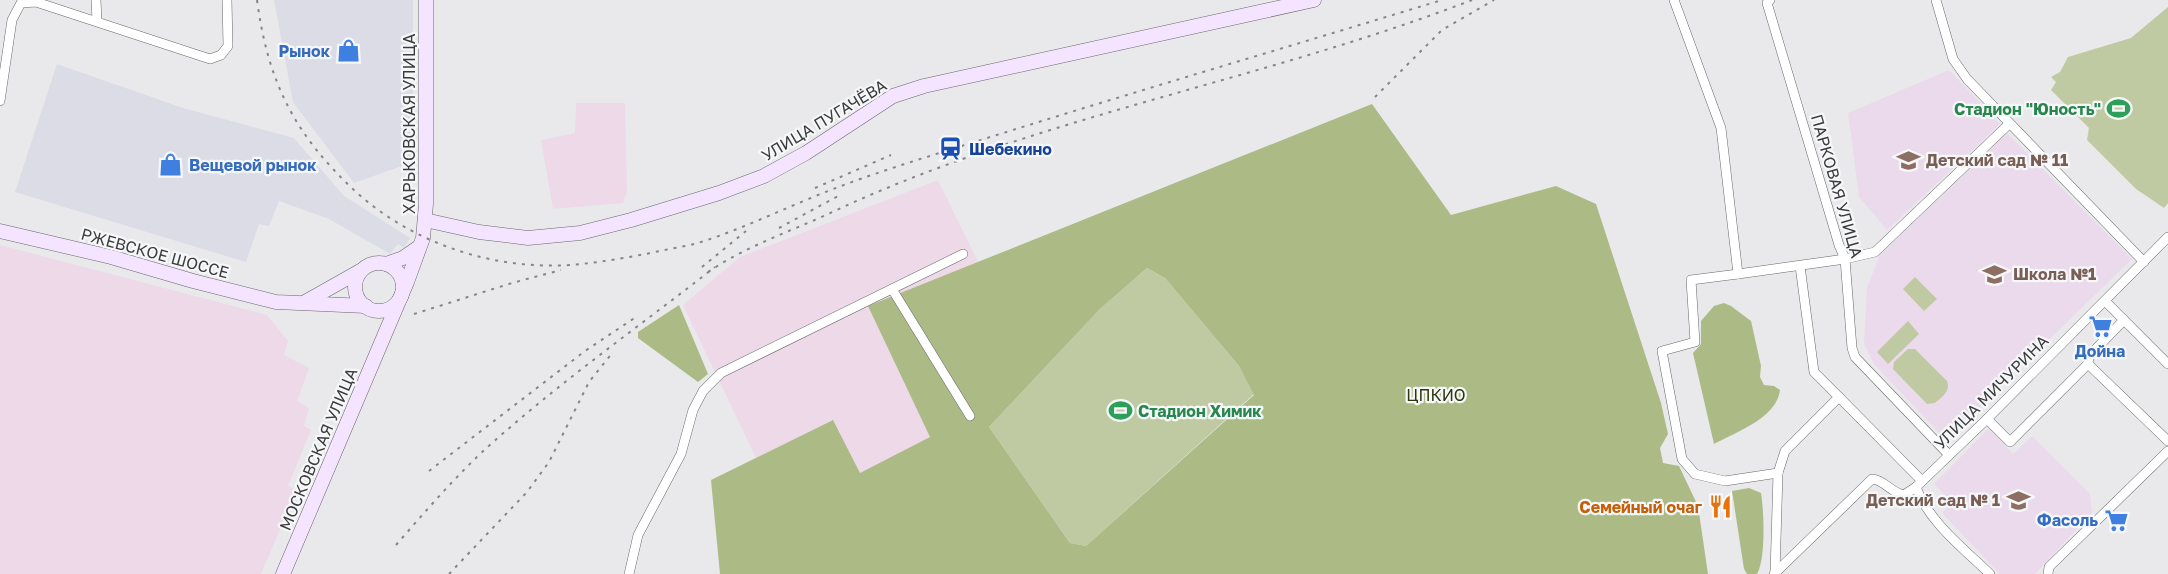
<svg xmlns="http://www.w3.org/2000/svg" width="2168" height="574" font-family="'Golos Text',sans-serif">
<rect width="100%" height="100%" fill="#e9e9ec"/>
<g fill="#dbdce5">
<path d="M274,0h139v162l-59,21 -61,-81z"/>
<path d="M57,64l126,44 111,30 50,58 66,42 -6,10 -6,-4 -8,10 -61,-35 -50,-18 -10,25 -10,-2 -13,38 -231,-70z"/>
</g>
<g fill="#edd9e8">
<path d="M576,103h49l2,88 -4,12 -70,6 -12,-69 34,-7z"/>
<path d="M938,180l40,82 -109,44 62,131 -71,36 -28,-53 -76,38 -73,-153 57,-48z"/>
<path d="M0,245l267,70 21,26 -4,14 25,13 -12,33 12,7 -5,18 7,4 -23,56 9,4 -36,84h-261z"/>
</g>
<g fill="#eadaec">
<path d="M1949,70l51,54 -113,106 -28,-33 -11,-84z"/>
<path d="M2007,133l125,126 -186,181 -72,-76 -10,-20 3,-56 13,-33z"/>
<path d="M1989,428l24,26 19,-18 58,58 2,19 -57,61h-35l-58,-61 7,-7 -4,-4 3,-4 -14,-14z"/>
</g>
<g fill="#bfcaa2">
<path d="M2168,7v196l-4,5 -28,-19 -49,-49 2,-12 -38,-38 5,-8 -5,-5 9,-5 8,-15 63,-19z"/>
<path d="M1147,268l18,10 74,88 15,28 -168,152 -16,-3 -81,-116 111,-118z"/>
<path d="M1915,277l22,22 -13,12 -21,-22z"/>
<path d="M1908,321l11,13 -31,30 -11,-12z"/>
<path d="M1908,349h7l32,32c4,10 -5,16 -12,22l-8,1 -34,-35 1,-7z"/>
</g>
<g fill="#acba85" fill-rule="evenodd">
<path d="M1372,104l79,111 105,-29 40,18 65,199 7,31 -8,14 3,15 16,3 19,40 10,68h-988l-9,-94 122,-60 27,53 70,-36 -62,-131zM1147,268l18,10 74,88 15,29 -168,151 -16,-3 -81,-116 111,-118z"/>
<path d="M1724,303l7,3 20,15 10,45 -1,11 4,8 10,1 6,4c-3,28 -44,42 -66,54l-21,-91 8,-9v-23l13,-15z"/>
<path d="M679,305l29,69 -10,8 -60,-44v-6z"/>
<path d="M1749,488l12,5c3,19 5,65 -4,81h-10l-3,-5 -12,-78z"/>
</g>
<g fill="none" stroke-linecap="round" stroke-linejoin="round">
<defs>
<g id="street">
<path d="M96,0l1,21"/>
<path d="M1674,0l47,128 17,146 -47,6 4,62 -33,9 20,108 13,15 30,7 53,-8"/>
<path d="M1770,0l-3,3 72,242 6,14 7,89 3,9 94,98"/>
<path d="M1936,0l17,59 14,20 177,183"/>
<path d="M0,101l12,-81 9,-17 15,-1 174,57 11,-4 7,-9 -1,-46"/>
<path d="M1800,266l14,106 25,25"/>
<path d="M1738,274l107,-15 30,-7 134,-128"/>
<path d="M892,289l78,127"/>
<path d="M2105,301l63,63"/>
<path d="M2088,364l1,-8 35,-36"/>
<path d="M1987,419l23,23 78,-78 80,77"/>
<path d="M1916,487c12,34 48,62 74,87"/>
<path d="M629,574l9,-39 43,-81 12,-44 10,-19 18,-18 242,-119"/>
<path d="M1774,574l98,-95c13,1 19,14 32,16l12,-8 71,-68 181,-182"/>
<path d="M1775,574l3,-101 7,-22 54,-54 83,84"/>
<path d="M2048,574l1,-7 119,-116"/>
</g>
<g id="secondary">
<path d="M425,220l54,12 49,6 52,-5 51,-13 88,-27 45,-17 42,-23 87,-57 31,-10 390,-86"/>
<path d="M0,231l111,26 82,24 83,21 90,4"/>
<circle cx="379" cy="287" r="24"/>
<path d="M386,264l17,-6 16,-11"/>
<path d="M305,302l55,-31"/>
<path d="M283,574l124,-292 16,-44 3,-34v-204"/>
</g>
</defs>
<use href="#street" stroke="#68686a" stroke-width="10"/>
<use href="#secondary" stroke="#68686a" stroke-width="15"/>
<use href="#street" stroke="#fff" stroke-width="9"/>
<use href="#secondary" stroke="#f4e4ff" stroke-width="14"/>
<g stroke="#858587" stroke-width="2" stroke-dasharray="3 6" stroke-linecap="butt">
<path d="M257,0c11,82 37,134 98,191 57,52 137,79 215,74 27,-2 54,-7 81,-12 16,-4 32,-6 47,-10 38,-12 72,-28 108,-43 47,-20 95,-35 143,-50 164,-52 329,-100 493,-150"/>
<path d="M1375,97l67,-67 52,-30"/>
<path d="M815,188l76,-33"/>
<path d="M779,228l61,-33"/>
<path d="M702,267l44,-36"/>
<path d="M708,272c37,-25 78,-39 118,-57 206,-98 434,-133 646,-215"/>
<path d="M414,314l98,-31 49,-13"/>
<path d="M429,471l156,-120 51,-34"/>
<path d="M396,545c35,-40 70,-81 111,-115 67,-58 139,-109 208,-163"/>
<path d="M449,574l78,-82 22,-30 40,-80 24,-30"/>
</g>
</g>
<defs>
<symbol id="shop-bare" viewBox="-9 -9 18 18"><path d="M-5-2.5h2.3a2.7 3.5 0 0 1 5.4 0H5L5.5 6h-11ZM-1.5-2.5h3a1.5 2.3 0 0 0-3 0Z" fill="#3f7fe0" stroke="#f6f7f9" stroke-width="2.5" paint-order="stroke"/></symbol>
<symbol id="stadium-bare" viewBox="-9 -9 18 18"><path d="M0-5a6.5 5 0 1 0 0 10a6.5 5 0 1 0 0-10ZM-3.5-1.8h7v3.6h-7Z" fill="#2e9e5b" stroke="#f6f7f9" stroke-width="2.5" paint-order="stroke"/></symbol>
<symbol id="station-bare" viewBox="-9 -9 18 18"><path d="M-3-6H3Q5-6 5-4V2Q5 4 3 4L4.5 6H3L1.5 4h-3L-3 6H-4.5L-3 4Q-5 4-5 2V-4Q-5-6-3-6ZM-3.5-4v3h7v-3ZM-3.5 1v1.5H-2V1ZM2 1v1.5H3.5V1Z" fill="#1a4fb4" stroke="#f6f7f9" stroke-width="2.5" paint-order="stroke"/></symbol>
<symbol id="school-bare" viewBox="-9 -9 18 18"><path d="M0-5L7-2L0 1L-7-2ZM-4 1L0 2.5L4 1V4Q0 6-4 4Z" fill="#8d6e63" stroke="#f6f7f9" stroke-width="2.5" paint-order="stroke"/></symbol>
<symbol id="supermarket-bare" viewBox="-9 -9 18 18"><path d="M-6-5.5h2.5l.6 2H6L4.5 2H-2.5L-4.4-4H-6ZM-1.5 3.2a1.3 1.3 0 1 0 .1 0ZM3 3.2a1.3 1.3 0 1 0 .1 0Z" fill="#3f7fe0" stroke="#f6f7f9" stroke-width="2.5" paint-order="stroke"/></symbol>
<symbol id="restaurant-bare" viewBox="-9 -9 18 18"><path d="M-5-6h1v4h1v-4h1v4h1v-4h1v5L-1.5 .5V6h-2V.5L-5-1ZM5-6V6H3V1.5H1.5Q1.5-4 5-6Z" fill="#e8710a" stroke="#f6f7f9" stroke-width="2.5" paint-order="stroke"/></symbol>
</defs>
<g fill-rule="evenodd">
<use href="#shop-bare" x="332" y="34" width="33" height="33"/>
<use href="#stadium-bare" x="2102" y="92" width="33" height="33"/>
<use href="#station-bare" x="934" y="132" width="33" height="33"/>
<use href="#school-bare" x="1892" y="144" width="33" height="33"/>
<use href="#shop-bare" x="154" y="148" width="33" height="33"/>
<use href="#school-bare" x="1978" y="258" width="33" height="33"/>
<use href="#supermarket-bare" x="2084" y="310" width="33" height="33"/>
<use href="#stadium-bare" x="1104" y="394" width="33" height="33"/>
<use href="#school-bare" x="2002" y="484" width="33" height="33"/>
<use href="#restaurant-bare" x="1704" y="490" width="33" height="33"/>
<use href="#supermarket-bare" x="2100" y="504" width="33" height="33"/>
</g>
<g text-anchor="middle" dominant-baseline="central" stroke-width="4.5" stroke-linejoin="round" paint-order="stroke">
<g font-size="16" font-weight="bold" fill="#366cbe" stroke="#f6f7f9" text-anchor="end">
<text x="330" y="51">Рынок</text>
<text x="189" y="165" text-anchor="start">Вещевой рынок</text>
<text x="2100" y="351" text-anchor="middle">Дойна</text>
<text x="2098" y="520">Фасоль</text>
</g>
<g font-size="16" font-weight="bold" fill="#27864d" stroke="#f6f7f9" text-anchor="end">
<text x="2101" y="109">Стадион "Юность"</text>
<text x="1138" y="411" text-anchor="start">Стадион Химик</text>
</g>
<g font-size="16" fill="#3c3c3d" stroke="#f6f7f9">
<text transform="translate(824 120) rotate(-31)">УЛИЦА ПУГАЧЁВА</text>
<text transform="translate(409 124) rotate(-90)">ХАРЬКОВСКАЯ УЛИЦА</text>
<text transform="translate(1837 186) rotate(74)">ПАРКОВАЯ УЛИЦА</text>
<text transform="translate(155 253) rotate(15)">РЖЕВСКОЕ ШОССЕ</text>
<text transform="translate(1991 392) rotate(-45)">УЛИЦА МИЧУРИНА</text>
<text transform="translate(318 449) rotate(-67)">МОСКОВСКАЯ УЛИЦА</text>
</g>
<g font-size="16" font-weight="bold" fill="#164399" stroke="#f6f7f9" text-anchor="start">
<text x="969" y="149">Шебекино</text>
</g>
<g font-size="16" font-weight="bold" fill="#785e54" stroke="#f6f7f9" text-anchor="start">
<text x="1926" y="160">Детский сад № 11</text>
<text x="2013" y="274">Школа №1</text>
<text x="2000" y="500" text-anchor="end">Детский сад № 1</text>
</g>
<g font-size="16" fill="#2d350c" stroke="#f6f7f9">
<text x="1436" y="395">ЦПКИО</text>
</g>
<g font-size="16" font-weight="bold" fill="#c56008" stroke="#f6f7f9" text-anchor="end">
<text x="1702" y="507">Семейный очаг</text>
</g>
</g>
</svg>
